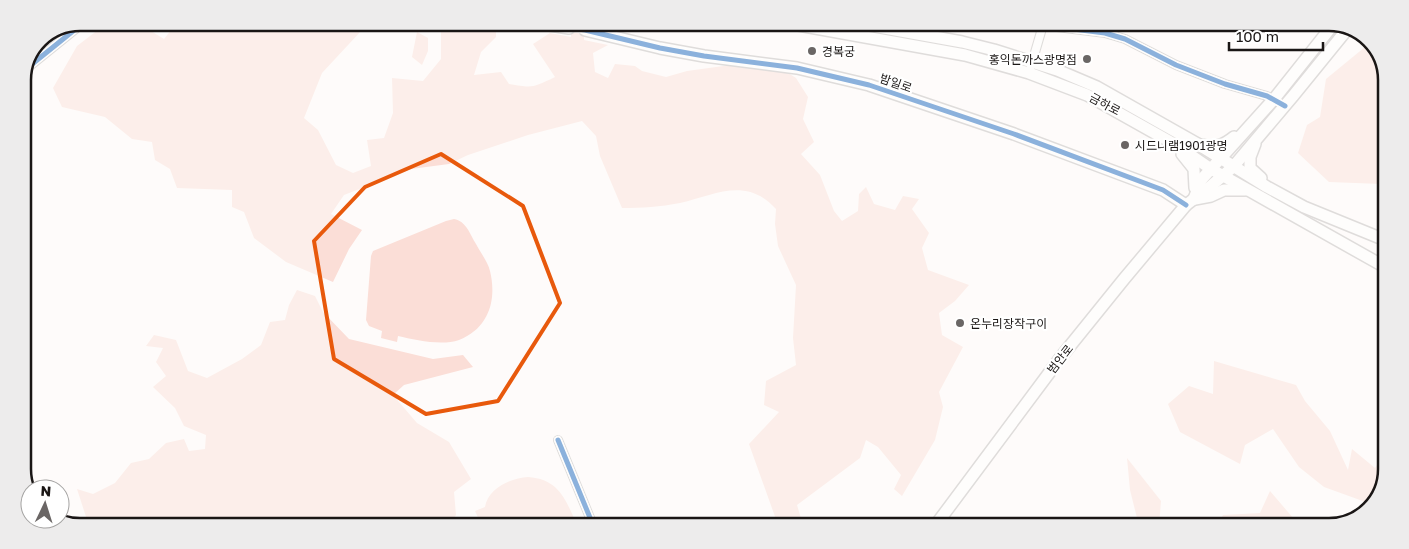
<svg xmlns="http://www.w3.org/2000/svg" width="1409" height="549" font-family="'Golos Text','Noto Sans KR',sans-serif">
<rect width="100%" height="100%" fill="#fefbfa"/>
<g fill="#fbded7">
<path d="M107,23h31l26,16 12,-15 3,-1h185l-2,7 -40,43 -18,45 14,12 18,35 17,8 18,-7 -4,-26 17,-2 9,-25 -1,-35 31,3 18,-22v-36l55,1v13l-15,15 -7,23 27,-3 8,12c24,4 23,4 46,-7l-22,-33 17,-11 21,4v-13h13v16l24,5 -15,8 2,19 13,6 7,-14 20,2 7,5 24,6 21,-6 51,-7 44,5 14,9 12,19 -5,22 11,23 -13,12 19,21 14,36 8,10 16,-10 1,-17 7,-7 8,17 21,6 8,-14 16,3 -7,10 17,24 -7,15 6,22 41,15 -14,16 -16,12 3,22 21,12 -24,45 4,15 -8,33 -33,56 -8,-7 7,-14 -23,-28 -12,-7 -6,18 -63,47 6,20h-25l-29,-81 30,-32 -15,-7 2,-24 30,-16 -3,-27 3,-53 -18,-39 -3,-22 1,-15c-30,-33 -61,-14 -96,-6 -20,4 -38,5 -58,5l-22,-52 -4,-20 -14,-15 -54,14 -60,20 -19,9 -38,5 -67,26 -13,19 31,16 -13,19 -16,33 -47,-20 -32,-24 -10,-26 -12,-5v-17l-55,-2 -7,-19 -15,-9 -3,-18 -20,-3 -27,-22 -43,-10 -9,-19 24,-42z"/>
<path d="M417,32l11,6v13l-6,14 -10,-8z"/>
<path d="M1369,41l5,4 12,31 -1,125 -4,-17 -52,-2 -31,-29 9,-28 13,-8 6,-38 39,-32z"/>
<path d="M454,219c12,2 16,15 22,25 4,8 12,18 14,27 7,29 -1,57 -31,69 -17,6 -44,0 -61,-4l-1,6 -16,-4 1,-7 -13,-5 -3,-6 5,-64 2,-5 73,-30z"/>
<path d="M297,290l18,6 8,16 26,27 84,20 30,-4 10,12 -69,18 -11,10 24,28 32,19 22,37 -17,13 2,23 -6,9 -362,-1 -11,-34 16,5 22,-11 16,-20 18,-4 17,-16 18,-4 5,12 16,-2 1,-14 -22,-9 -9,-18 -22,-21 13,-11 -10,-14 7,-14 -17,-2 8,-11 22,5 12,31 19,7 35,-19 19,-14 9,-23 15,-2 4,-15z"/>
<path d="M1214,361l82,24 9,16 25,30 18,39 4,-21 23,19 9,-13 -1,33 -12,16 -47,-17 -25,-20 -26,-38 -28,16 -5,19 -60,-32 -12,-28 21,-18 24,8z"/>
<path d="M1127,458l34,43 -2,25h-20l-9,-36z"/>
<path d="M528,477c31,2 38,23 49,48l-96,-1 -6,-13 10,-4c3,-19 26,-29 43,-30z"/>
<path d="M1270,491l30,35h-83l6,-11 37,-2z"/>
</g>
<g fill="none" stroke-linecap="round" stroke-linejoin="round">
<defs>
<g id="street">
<path d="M1041,25l64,8 20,6 51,26 49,19 42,12 18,10"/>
<path d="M1031,66l12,-41"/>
<path d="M26,69l57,-46"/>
<path d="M558,440l35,85"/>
</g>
<g id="secondary">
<path d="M543,24l26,4"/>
<path d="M793,24l172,31 64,18 58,22 89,50 35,24 174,98"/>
<path d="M862,24l100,18 32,8 63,20 40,17 99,56 71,44 37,20 81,33"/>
<path d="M585,30l75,18 44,8 93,12 72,17 145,49 149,56 23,15"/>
<path d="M1255,144l-5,13v11l11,10"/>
<path d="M1201,145c14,3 22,1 33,-8"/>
<path d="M1182,154l12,15 1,19"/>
<path d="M1194,199l7,-19 73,-81 58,-73"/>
<path d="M1195,199l16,-3 13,-6h21"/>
<path d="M935,526l126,-169 63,-78 62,-74 26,-20 21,-18 60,-71 56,-69"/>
</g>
</defs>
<use href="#street" stroke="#bab7b6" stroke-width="10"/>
<use href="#secondary" stroke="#bab7b6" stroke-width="14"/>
<use href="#street" stroke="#fffefe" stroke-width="8"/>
<use href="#secondary" stroke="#fffefe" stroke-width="11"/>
<defs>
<g id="cycleway">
<path d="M543,24l42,6 75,18 44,8 93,12 72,17 145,49 149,56 23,15"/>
<path d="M1041,25l64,8 20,6 51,26 49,19 42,12 18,10"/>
<path d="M26,69l57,-46"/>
<path d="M558,440l35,85"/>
</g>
</defs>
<use href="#cycleway" stroke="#fff" stroke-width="8"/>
<use href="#cycleway" stroke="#0057b8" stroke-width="5"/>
</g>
<path d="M0 0H1409V549H0ZM441,154l82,52 37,97 -62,98 -72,13 -92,-55 -20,-118 51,-54z" fill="#fefbfa" fill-opacity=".55" fill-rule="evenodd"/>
<path fill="none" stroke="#e8590c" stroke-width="4" stroke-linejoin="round" d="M441,154l82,52 37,97 -62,98 -72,13 -92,-55 -20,-118 51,-54z"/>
<g fill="#6a6665" stroke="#fff" stroke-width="2">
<circle cx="812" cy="51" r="5"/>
<circle cx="1087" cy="59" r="5"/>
<circle cx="1125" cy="145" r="5"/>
<circle cx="960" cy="323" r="5"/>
</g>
<g text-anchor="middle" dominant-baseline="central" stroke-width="4.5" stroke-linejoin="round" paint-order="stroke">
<g font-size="12" fill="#1a1615" stroke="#fff" text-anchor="start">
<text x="822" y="51">경복궁</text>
<text x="1077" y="59" text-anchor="end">홍익돈까스광명점</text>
<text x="1135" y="145">시드니램1901광명</text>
<text x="970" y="323">온누리장작구이</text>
</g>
<g font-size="12" fill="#1a1615" stroke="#fff">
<text transform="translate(896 83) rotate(19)">밤일로</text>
<text transform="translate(1105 104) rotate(28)">금하로</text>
<text transform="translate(1060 359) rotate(-52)">범안로</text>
</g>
</g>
<path d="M0 0H1409V549H0ZM80 31H1329A49 49 0 0 1 1378 80V469A49 49 0 0 1 1329 518H80A49 49 0 0 1 31 469V80A49 49 0 0 1 80 31Z" fill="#edecec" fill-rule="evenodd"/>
<path fill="none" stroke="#1a1615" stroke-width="2.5" d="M80 31H1329A49 49 0 0 1 1378 80V469A49 49 0 0 1 1329 518H80A49 49 0 0 1 31 469V80A49 49 0 0 1 80 31Z"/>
<g transform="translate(45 504) rotate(4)"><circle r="24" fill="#ffffff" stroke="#a3a2a1"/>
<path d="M0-4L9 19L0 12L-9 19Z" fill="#6a6665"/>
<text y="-8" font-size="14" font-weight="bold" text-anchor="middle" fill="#1a1615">N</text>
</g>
<path d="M1229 42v8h94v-8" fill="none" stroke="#1a1615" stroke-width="2.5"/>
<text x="1236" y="42" font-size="15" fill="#1a1615" stroke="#ffffff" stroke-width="4" paint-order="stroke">100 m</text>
</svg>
